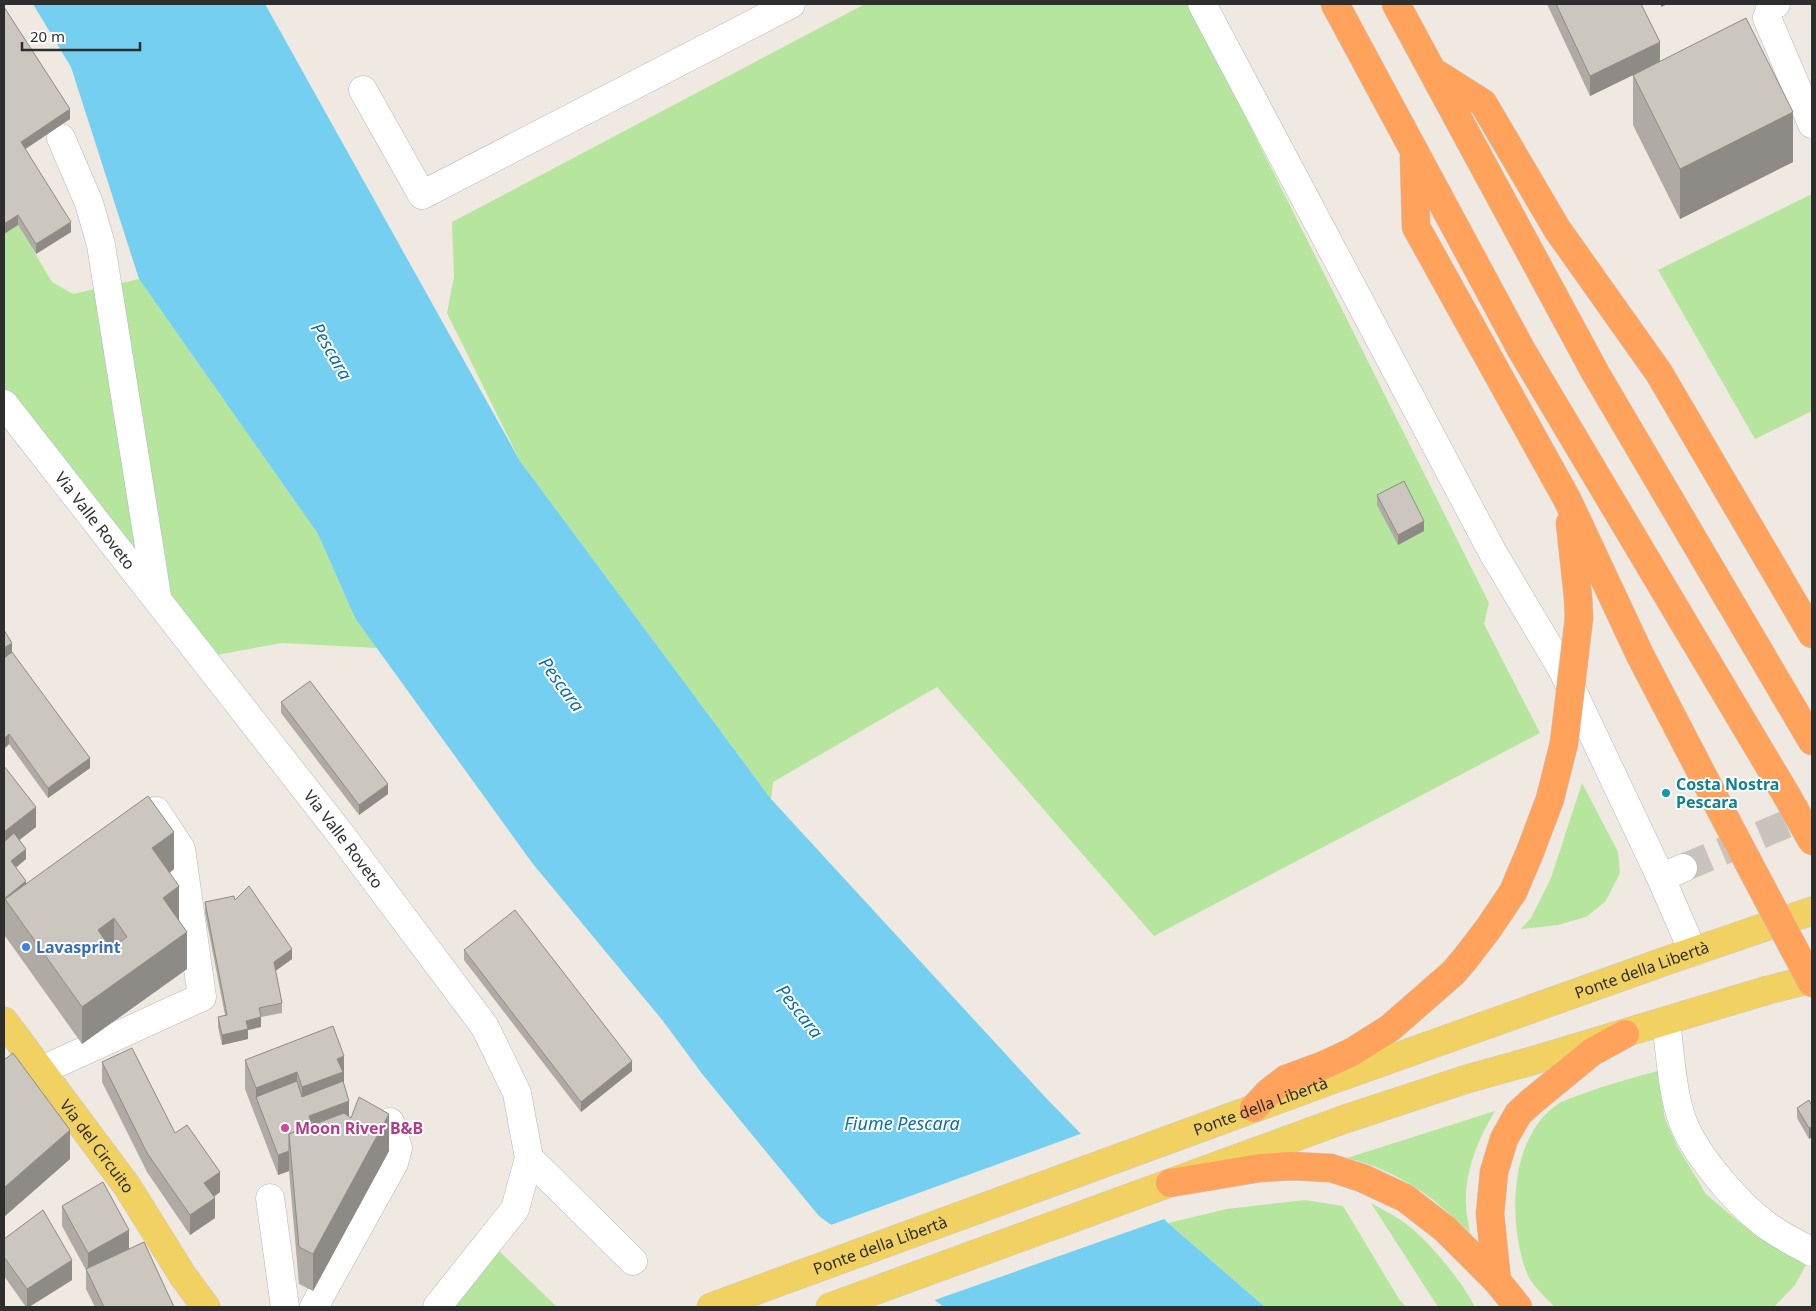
<svg xmlns="http://www.w3.org/2000/svg" width="1816" height="1311" font-family="'Noto Sans',sans-serif">
<rect width="100%" height="100%" fill="#efe9e1"/>
<g fill="#b6e59e">
<path d="M865,4h324l300,599 -5,21 56,109 -386,203 -217,-249 -164,95 -2,17 -251,-338 -73,-148 7,-36 -2,-55z"/>
<path d="M1812,194v217l-57,28 -97,-169z"/>
<path d="M18,225l34,57 21,12 66,-15 179,255 37,84 22,30 -95,-5 -72,13 -206,-264v-158z"/>
<path d="M1582,783l36,69 2,21 -5,10 -10,19 -19,15 -28,8 -37,4 10,-11 20,-40z"/>
<path d="M1666,1069l-6,17 5,33 12,27 29,48 33,28 67,43 -11,20 -21,22h-219c-9,-9 -21,-20 -27,-31 -21,-51 -20,-142 33,-174 6,-3 14,-5 21,-8 28,-10 55,-18 84,-25z"/>
<path d="M1495,1111c-17,28 -31,62 -29,95 0,9 3,18 4,27 -37,-37 -71,-62 -123,-75z"/>
<path d="M1305,1200l38,6 56,93 7,8h-141l-97,-84 59,-14z"/>
<path d="M1371,1203c10,6 21,11 31,18 25,17 59,59 73,86h-37z"/>
<path d="M497,1249l60,58h-102z"/>
</g>
<path fill="#75cff0" d="M33,4h232l255,457 251,338 275,299 122,125 97,84h-321l-125,-91 -116,-141 -40,-54 -130,-157 -178,-246 -37,-84 -179,-255 -68,-212z"/>
<path fill="#efe9e1" d="M1083,1133l84,85 -235,83 -104,-75z"/>
<g fill="none" stroke-linecap="round" stroke-linejoin="round">
<path stroke="#c8c4bd" stroke-width="28" stroke-dasharray="28 14" stroke-linecap="butt" d="M1683,868l129,-55"/>
<defs>
<g id="minor">
<path d="M1202,4l291,549 69,116 99,209"/>
<path d="M1776,4l-5,2 -4,12 45,106"/>
<path d="M363,90l59,105 369,-191"/>
<path d="M61,138l28,65 12,42 56,351"/>
<path id="s1" d="M4,404l338,432 143,191 32,66 12,65 -14,51 -78,98"/>
<path d="M1683,868l-22,10 32,74"/>
<path d="M1666,1021c4,30 6,73 17,101 13,34 57,85 86,105 14,10 29,17 43,25"/>
<path d="M40,1071l162,-74 -21,-148 -25,-38 -4,3"/>
<path d="M529,1158l104,103"/>
<path d="M270,1198l15,109"/>
<path d="M314,1307l80,-144 4,-15 -8,-26"/>
</g>
<g id="major">
<path id="s2" d="M4,1021l123,165 56,90 23,31"/>
<path id="s3" d="M711,1307l618,-226 348,-124 135,-46"/>
<path d="M830,1307l515,-188 122,-40 68,-19 233,-70 44,-11"/>
</g>
<g id="highway">
<path d="M1335,4l187,347 265,445"/>
<path d="M1396,4l200,370 216,367"/>
<path d="M1434,72l49,31 74,126 102,144 153,261"/>
<path d="M1414,157l2,70 151,272 73,156 87,167"/>
<path d="M1570,523l8,74 1,21"/>
<path d="M1254,1108l15,-16 17,-13 38,-14 28,-13 38,-24 63,-55 12,-14 23,-30 25,-37 17,-40 20,-53 14,-56"/>
<path d="M1170,1183l90,-15 31,-2 40,2 31,10 43,20 40,31 52,52 21,26"/>
<path d="M1497,1281l-7,-67 4,-42 10,-33 14,-25 13,-12 61,-50 33,-18"/>
</g>
</defs>
<use href="#minor" stroke="#b4b7c1" stroke-width="29"/>
<use href="#major" stroke="#c9c9c9" stroke-width="29"/>
<use href="#highway" stroke="#c9c9c9" stroke-width="29"/>
<use href="#minor" stroke="#fff" stroke-width="28"/>
<use href="#major" stroke="#f2d163" stroke-width="28"/>
<use href="#highway" stroke="#ffa35c" stroke-width="28"/>
<defs>
<g id="highway-bridge">
<path d="M1564,743l15,-125"/>
<path d="M1787,796l25,45"/>
<path d="M1727,822l85,161"/>
</g>
</defs>
<use href="#highway-bridge" stroke="#c9c9c9" stroke-width="29" stroke-linecap="butt"/>
<use href="#highway-bridge" stroke="#ffa35c" stroke-width="28"/>
</g>
<g fill="#afaba4">
<path d="M1547,4h94l19,57 133,101 -113,57 -47,-94v-50l-43,21z"/>
<path d="M4,7l66,112 -45,30 46,83 -35,22 -18,-29 -14,9z"/>
<path d="M1377,495l47,36 -26,14 -21,-40z"/>
<path d="M4,630l8,23 78,115 -42,30 -39,-54 -5,5z"/>
<path d="M281,702l107,92 -29,21 -78,-102z"/>
<path d="M4,766l32,61 -17,13 7,19 -10,9 10,15 148,-14 -4,4 9,48 8,48 -105,75 -77,-108z"/>
<path d="M205,902l87,57 -17,12 7,32v10l-21,4v10l-13,3v9l-26,6 -4,-18v-10l7,-2 -20,-102z"/>
<path d="M464,950l168,121 -51,41 -117,-152z"/>
<path d="M4,1060l66,99 -65,57 -1,-1z"/>
<path d="M245,1060l99,24 5,33 40,34 -76,140 -14,-7 -10,-113 -11,4 -33,-86z"/>
<path d="M102,1062l118,130 -6,5 1,21 -25,17 -43,-63 -45,-90z"/>
<path d="M1812,1106l-3,33 -12,-21v-10z"/>
<path d="M62,1206l67,43 45,58h-79l-9,-18v-19l-24,-44z"/>
<path d="M4,1239l68,41 -43,27h-3l-22,-31z"/>
</g>
<g fill="#8e8b86">
<path d="M1661,4h7l-7,3z"/>
<path d="M1660,42v20l-70,34v-20z"/>
<path d="M70,109v10l-49,33v-10z"/>
<path d="M1793,112v50l-113,57v-50z"/>
<path d="M18,215v10l-14,9v-10z"/>
<path d="M71,222v10l-35,22v-10z"/>
<path d="M1424,521v10l-26,14v-10z"/>
<path d="M12,643v20l-8,5v-20z"/>
<path d="M9,734v10l-5,5v-10z"/>
<path d="M90,758v10l-42,30v-10z"/>
<path d="M388,784v10l-29,21v-10z"/>
<path d="M36,807v20l-32,25v-20z"/>
<path d="M174,832v37l-22,16v-37z"/>
<path d="M26,849v10l-15,12v-10z"/>
<path d="M26,881v10l-21,8v9l-1,1v-10z"/>
<path d="M179,886v37l-16,-25z"/>
<path d="M114,918v37l-16,-25z"/>
<path d="M187,932v37l-105,75v-37z"/>
<path d="M292,949v10l-18,13v-10z"/>
<path d="M261,1017v10l-13,3v9l-26,6v-10l24,-14z"/>
<path d="M344,1056v29l-42,31v-29l35,-28z"/>
<path d="M632,1061v10l-51,41v-10z"/>
<path d="M297,1072v29l-41,-4v-9z"/>
<path d="M349,1101v20l-40,15v-20z"/>
<path d="M389,1114v37l-76,140v-37z"/>
<path d="M1812,1127v10l-3,2v-11z"/>
<path d="M70,1130v29l-65,57v-29z"/>
<path d="M289,1151v20l-11,4v-20z"/>
<path d="M220,1172v20l-16,11v-20z"/>
<path d="M215,1198v20l-25,17v-20z"/>
<path d="M129,1230v20l-41,23v-20z"/>
<path d="M72,1260v20l-43,27h-2v-18z"/>
</g>
<g fill="#cbc7bf" stroke="#8e8b86" fill-rule="evenodd">
<path d="M1556,4h85l19,38 -70,34z"/>
<path d="M4,7l66,102 -49,33 50,80 -35,22 -18,-29 -14,9z"/>
<path d="M1746,18l47,94 -113,57 -47,-94z"/>
<path d="M1404,481l20,40 -26,14 -21,-40z"/>
<path d="M4,630l8,13 -8,5z"/>
<path d="M12,652l78,106 -42,30 -39,-54 -5,5v-81z"/>
<path d="M310,681l78,103 -29,21 -78,-103z"/>
<path d="M4,766l32,41 -32,25z"/>
<path d="M148,796l26,36 -22,16 27,38 -16,12 24,34 -105,75 -77,-108zM114,918l13,19 -16,12 -13,-19z"/>
<path d="M14,833l12,16 -15,12 15,20 -22,18v-57z"/>
<path d="M249,886l43,63 -18,13 8,41 -23,5 2,9 -15,4 2,8 -26,6 -4,-18 9,-2 -22,-113 29,-6 1,4z"/>
<path d="M515,910l117,151 -51,41 -117,-152z"/>
<path d="M333,1026l11,30 -7,3 6,13 -41,15 -5,-15 -41,16 -11,-28z"/>
<path d="M132,1048l43,85 12,-8 33,47 -16,11 11,15 -25,17 -43,-62 -45,-91z"/>
<path d="M13,1053l57,77 -65,57 -1,-1v-126z"/>
<path d="M297,1081l5,16 41,-16 6,20 -40,15 3,9 -23,9v17l-11,4 -22,-58z"/>
<path d="M359,1097l30,17 -76,140 -14,-7 -10,-113 55,-21 7,5z"/>
<path d="M1809,1100l3,6v21l-3,1 -12,-20z"/>
<path d="M103,1182l26,48 -41,23 -26,-47z"/>
<path d="M43,1210l29,50 -45,29 -23,-32v-18z"/>
<path d="M144,1242l30,65h-70l-18,-38z"/>
</g>
<circle fill="#0f9aa8" stroke="#fff" stroke-width="2" cx="1666" cy="793" r="5"/>
<circle fill="#3f7fe0" stroke="#fff" stroke-width="2" cx="26" cy="947" r="5"/>
<circle fill="#d1479c" stroke="#fff" stroke-width="2" cx="285" cy="1128" r="5"/>
<g text-anchor="middle" dominant-baseline="central" stroke-width="4" stroke-linejoin="round" paint-order="stroke">
<g font-size="16" fill="#2e2e2e" stroke="#fff">
<text stroke="none"><textPath href="#s1" startOffset="148">Via Valle Roveto</textPath></text>
<text stroke="none"><textPath href="#s1" startOffset="552">Via Valle Roveto</textPath></text>
<text stroke="none"><textPath href="#s3" startOffset="990">Ponte della Libertà</textPath></text>
<text stroke="none"><textPath href="#s3" startOffset="585">Ponte della Libertà</textPath></text>
<text stroke="none"><textPath href="#s2" startOffset="156">Via del Circuito</textPath></text>
<text stroke="none"><textPath href="#s3" startOffset="180">Ponte della Libertà</textPath></text>
</g>
<g font-size="16" font-weight="bold" fill="#0d838f" stroke="#fff" text-anchor="start">
<text x="1676" y="784">Costa Nostra<tspan x="1676" dy="18">Pescara</tspan></text>
</g>
<g font-size="16" font-weight="bold" fill="#366cbe" stroke="#fff" text-anchor="start">
<text x="36" y="947">Lavasprint</text>
</g>
<g font-size="16" font-weight="bold" fill="#b23c85" stroke="#fff" text-anchor="start">
<text x="295" y="1128">Moon River B&amp;B</text>
</g>
<g font-size="18" font-style="italic" fill="#0d6fa3" stroke="#fff">
<text transform="translate(332 351) rotate(60)">Pescara</text>
<text transform="translate(562 684) rotate(54)">Pescara</text>
<text transform="translate(800 1011) rotate(52)">Pescara</text>
<text x="902" y="1123">Fiume Pescara</text>
</g>
</g>
<rect width="1816" height="1311" fill="none" stroke="#2e2e2e" stroke-width="10"/>
<path d="M22 42v8h118v-8" fill="none" stroke="#2e2e2e" stroke-width="2.5"/>
<text x="30" y="42" font-size="15" fill="#2e2e2e" stroke="#ffffff" stroke-width="4" paint-order="stroke">20 m</text>
</svg>
